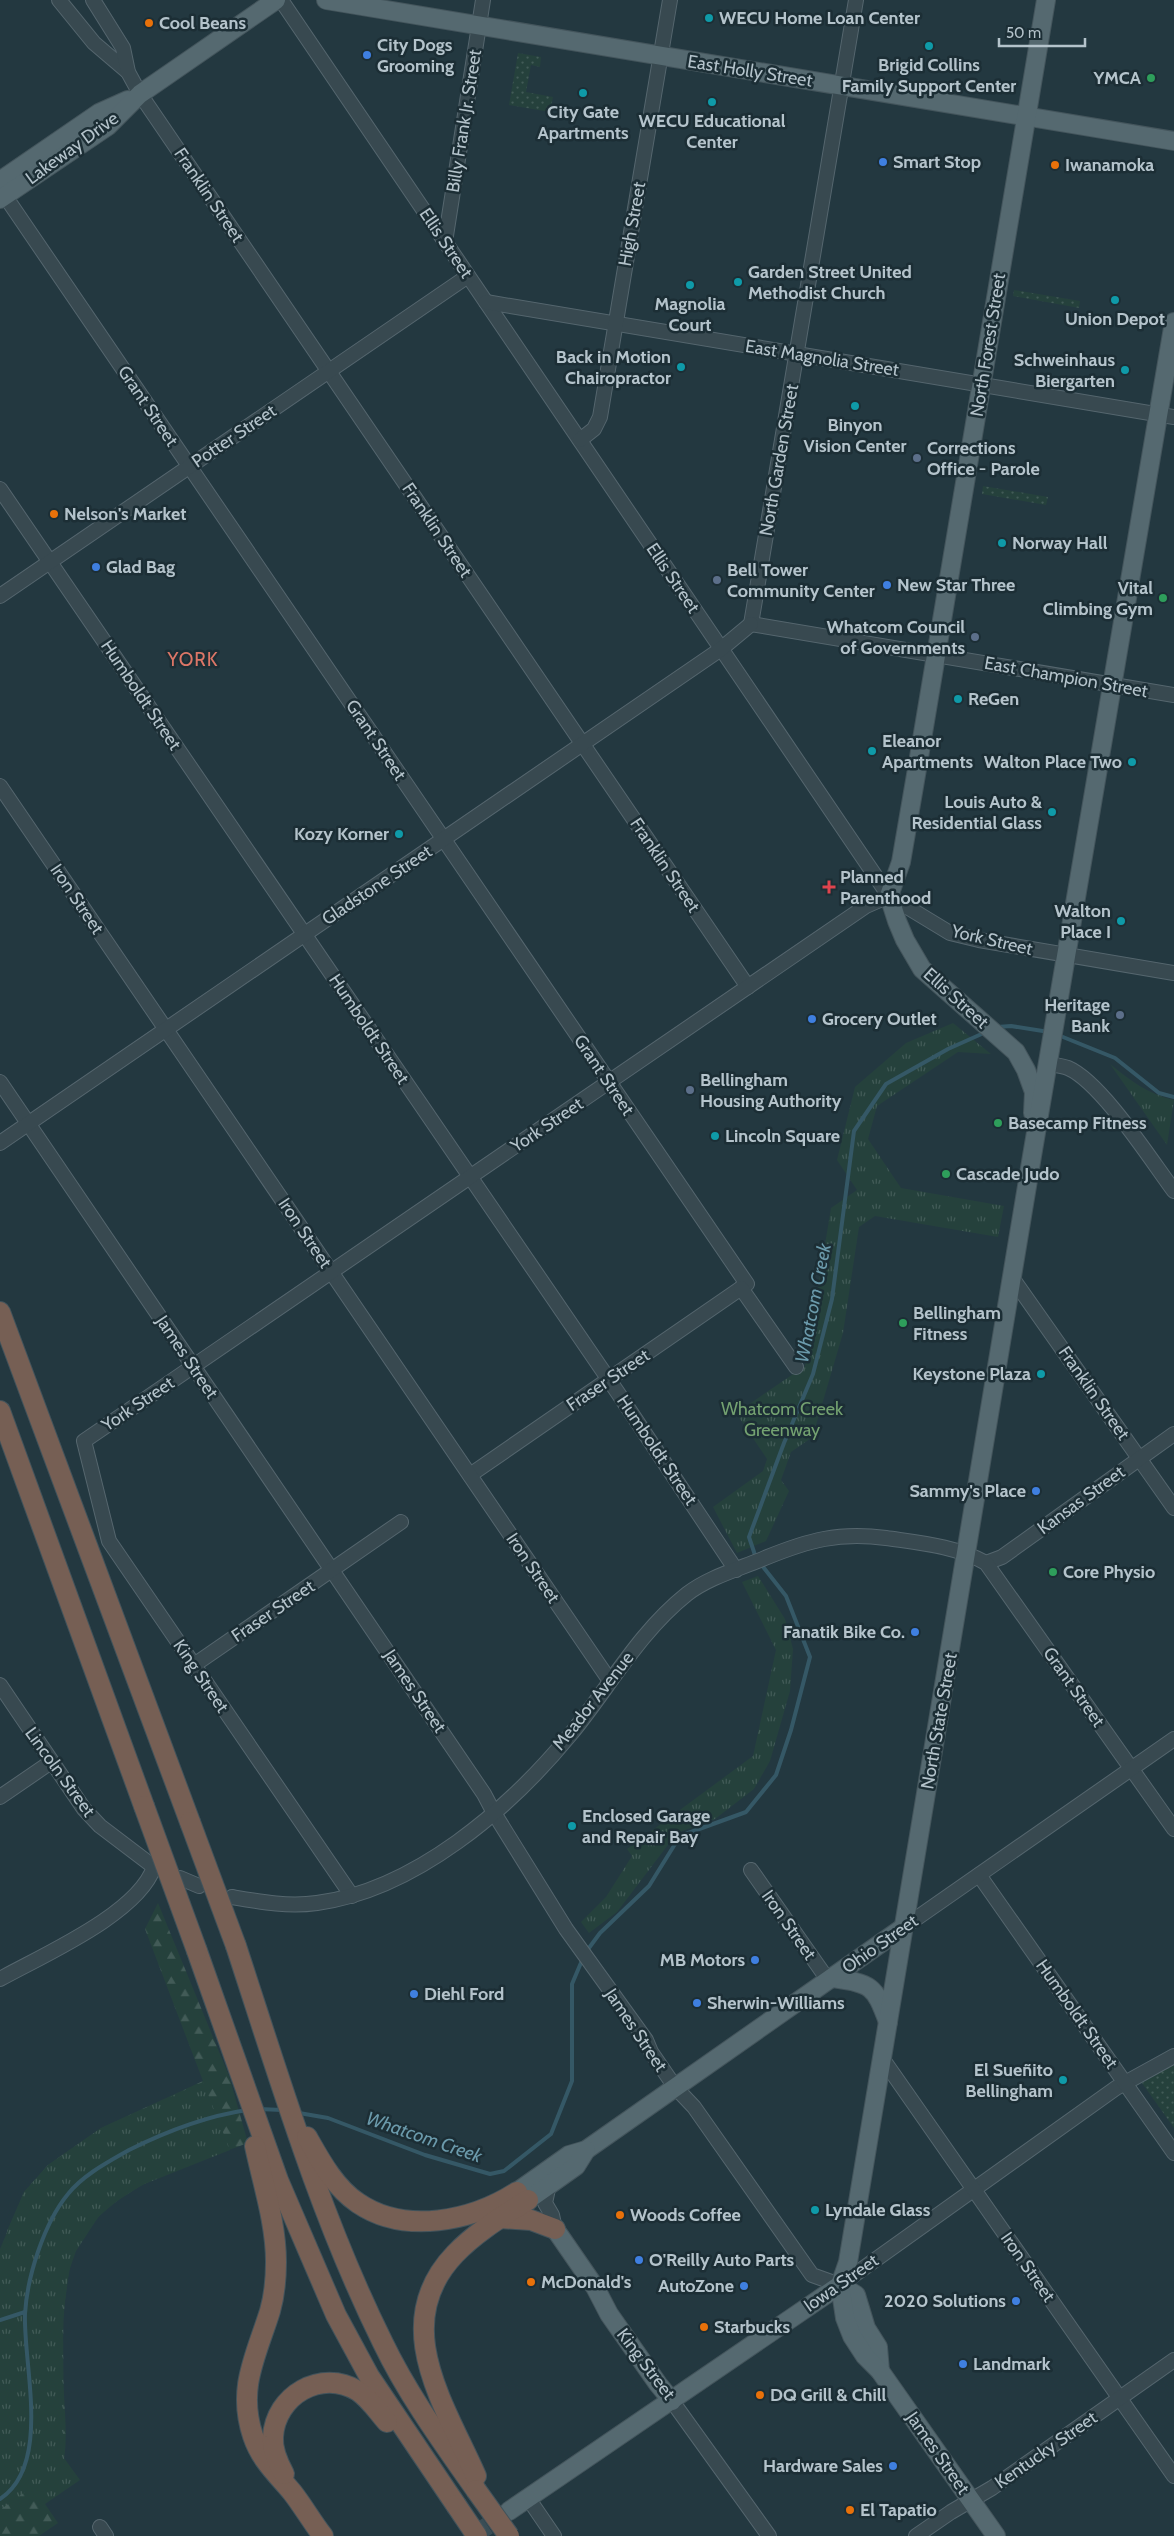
<svg xmlns="http://www.w3.org/2000/svg" width="1174" height="2536" font-family="Cabin,sans-serif">
<defs>
<pattern id="grass-dots" width="8" height="8" patternUnits="userSpaceOnUse" patternTransform="scale(1.25)"><rect width="8" height="8" fill="#25413c"/><path d="M2 2h.1M6 6h.1" fill="none" stroke="#425b57" stroke-width="1.8" stroke-linecap="round"/></pattern>
<pattern id="forest-firs" width="22" height="20" patternUnits="userSpaceOnUse" patternTransform="scale(1.25)"><rect width="22" height="20" fill="#25413c"/><path d="M5 1l3.5 6h-7zM16 11l3.5 6h-7z" fill="#425b57"/></pattern>
<pattern id="park-tufts" width="24" height="20" patternUnits="userSpaceOnUse" patternTransform="scale(1.25)"><rect width="24" height="20" fill="#25413c"/><path d="M3 7l-1-3M5 7V3M7 7l1-3M15 17l-1-3M17 17v-4M19 17l1-3" fill="none" stroke="#425b57"/></pattern>
</defs>
<rect width="100%" height="100%" fill="#233840"/>
<g fill="url(#grass-dots)">
<path d="M518,53l23,4 -1,10 -9,-2 -5,27 27,5 -3,15 -41,-7z"/>
<path d="M1014,290l66,11 -1,7 -66,-12z"/>
<path d="M983,486l65,11 -2,8 -64,-11z"/>
<path d="M1174,2064v64l-32,-45z"/>
</g>
<path fill="url(#forest-firs)" d="M158,1903l71,173 19,67c-66,25 -163,48 -179,130 -7,35 -6,70 -6,105 1,22 5,61 1,80 -3,15 -13,32 -19,46l13,19 -19,13h-39v-251l5,-24 2,-30 17,-39 24,-27 53,-37 102,-47 -58,-152z"/>
<g fill="url(#park-tufts)">
<path d="M953,1023l38,31 -33,-2 -81,54 -9,33 33,49 103,18 -6,31 -123,-21 -16,11 -16,106 -27,92 4,7 -29,20 -10,28 8,11 -23,50 -29,12 -24,-46 50,-36 4,-12 -31,-46 69,-47 26,-158 26,-18 -20,-30 18,-73 51,-44z"/>
<path d="M1110,1064c21,17 38,30 64,36l-7,45z"/>
<path d="M758,1576l27,43 8,30 -3,42 -20,70 -16,28 -39,30 -38,14 -60,79 -28,21 -8,-11 25,-25 26,-41 -5,-7 126,-93 23,-106 -34,-68z"/>
<path d="M203,2082l27,68 -88,35 -25,16 -18,15 -23,35 -7,20 -6,46 1,141 16,22 -35,24 -12,-18 -33,24v-261l24,-57 24,-27 53,-37z"/>
</g>
<g fill="none" stroke-linecap="round" stroke-linejoin="round">
<g stroke="#355866" stroke-width="4">
<path d="M997,1027l14,-1 38,6"/>
<path d="M1058,1035l57,23 44,35 15,4"/>
<path d="M756,1558l-7,-21 35,-94 29,-69 19,-75 22,-168 32,-47 62,-35 38,-17"/>
<path d="M586,1952l14,-19 49,-47 31,-50 66,-24 30,-37 15,-45 19,-73 -24,-61 -26,-33"/>
<path d="M259,2109l23,1"/>
<path d="M299,2113l29,5 97,37 65,19 14,-3 47,-37 21,-53v-97l11,-26"/>
<path d="M0,2320l25,-8"/>
<path d="M0,2499c52,-34 23,-134 25,-185 2,-37 19,-91 43,-120 15,-19 40,-32 61,-44 36,-18 78,-34 118,-40"/>
</g>
<path stroke="#394d55" stroke-width="18" stroke-dasharray="18 9" stroke-linecap="butt" d="M473,2536l36,-25"/>
<defs>
<g id="minor">
<path d="M59,0l35,43 34,29"/>
<path d="M93,0l30,48 5,24 12,22 608,893"/>
<path d="M281,0l608,896 61,37 29,7 195,33"/>
<path d="M5,196l742,1088 -277,191"/>
<path d="M445,242l38,-242"/>
<path d="M486,302l688,115"/>
<path d="M580,440l14,-11 6,-12 70,-417"/>
<path d="M0,489l618,904 118,177"/>
<path d="M0,596l468,-320"/>
<path d="M751,624l105,-624"/>
<path d="M751,624l423,71"/>
<path d="M0,786l610,895"/>
<path d="M1049,1064c6,1 14,2 19,4 33,14 83,92 106,123"/>
<path d="M0,1082l484,712 10,19 72,116 80,111 5,12 24,35 19,20 118,168 28,10 276,-197 58,-32"/>
<path d="M0,1143l721,-494 30,-25"/>
<path d="M1013,1279l161,229"/>
<path d="M741,1288l55,79"/>
<path d="M986,1563l16,-6 172,-123"/>
<path d="M194,1665l207,-143"/>
<path d="M0,1685l84,124 16,17 54,41c-16,47 -111,88 -154,112"/>
<path d="M0,1797l51,-35"/>
<path d="M751,1870l77,110"/>
<path d="M979,1875l195,278"/>
<path d="M180,1878l19,8"/>
<path d="M352,1896l-243,-355 -25,-100 782,-535 23,-10"/>
<path d="M232,1897c29,5 56,10 85,6 98,-13 192,-94 253,-168 39,-47 68,-102 117,-141 22,-17 52,-25 78,-36 44,-18 73,-26 121,-20 34,5 70,8 100,25l188,266"/>
<path d="M904,1927l270,-188"/>
<path d="M882,2058l292,418"/>
<path d="M549,2184l-4,19 7,12 3,14"/>
<path d="M672,2401l97,135"/>
<path d="M528,2498l26,38"/>
<path d="M100,2527l6,9"/>
<path d="M916,2536l35,-24 41,-24 182,-128"/>
</g>
<g id="major">
<path d="M326,0l848,141"/>
<path d="M0,181l99,-68 29,-13"/>
<path d="M0,199l108,-73 32,-32 136,-94"/>
<path d="M1033,1113l1,-21 -8,-22 -10,-18 -94,-83 -17,-29 -8,-19 -8,-25 12,-34 16,-93 129,-769"/>
<path d="M832,1978c39,6 42,6 56,44"/>
<path d="M521,2189l48,-34 17,-5 318,-223"/>
<path d="M528,2200l48,-34 10,-16"/>
<path d="M555,2229l40,58 14,27 49,70 14,17"/>
<path d="M840,2285l16,10 10,33 12,19 2,24"/>
<path d="M509,2511l331,-226"/>
<path d="M996,2536l-116,-165 -15,-15 -13,-20 -7,-18 -5,-33 8,-23 184,-1106 142,-834"/>
</g>
<g id="highway">
<path d="M0,1312l190,510"/>
<path d="M0,1411l144,395"/>
<path d="M236,1946c44,134 84,270 147,397 25,52 60,100 93,147"/>
<path d="M197,1951l81,229 58,135 33,61 87,129"/>
<path d="M307,2137c13,23 28,51 51,66 47,32 114,18 159,-11"/>
<path d="M255,2146c8,38 21,77 21,116 0,15 -2,35 -6,49 -14,45 -33,77 -17,125 8,24 24,38 39,56 11,14 20,30 31,44"/>
<path d="M500,2218l31,2 24,9"/>
<path d="M284,2474c-6,-11 -12,-24 -11,-37 2,-41 48,-69 85,-46 12,8 20,21 29,31"/>
<path d="M476,2476c-31,-71 -88,-152 -21,-222 21,-22 48,-38 73,-54"/>
</g>
</defs>
<use href="#minor" stroke="#55666e" stroke-width="16"/>
<use href="#major" stroke="#44555c" stroke-width="20"/>
<use href="#highway" stroke="#42535b" stroke-width="22"/>
<use href="#minor" stroke="#384950" stroke-width="14"/>
<use href="#major" stroke="#556970" stroke-width="18"/>
<use href="#highway" stroke="#765f54" stroke-width="20"/>
<defs>
<g id="highway-bridge">
<path d="M144,1806l53,145"/>
<path d="M190,1822l46,124"/>
<path d="M476,2490l33,46"/>
<path d="M456,2505l21,31"/>
</g>
</defs>
<use href="#highway-bridge" stroke="#42535b" stroke-width="22" stroke-linecap="butt"/>
<use href="#highway-bridge" stroke="#765f54" stroke-width="20"/>
</g>
<g fill="#0f9aa8" stroke="#1c2e35" stroke-width="2">
<circle cx="709" cy="18" r="5"/>
<circle cx="929" cy="46" r="5"/>
<circle cx="583" cy="93" r="5"/>
<circle cx="712" cy="102" r="5"/>
<circle cx="738" cy="282" r="5"/>
<circle cx="690" cy="285" r="5"/>
<circle cx="1115" cy="300" r="5"/>
<circle cx="681" cy="367" r="5"/>
<circle cx="1125" cy="370" r="5"/>
<circle cx="855" cy="406" r="5"/>
<circle cx="1002" cy="543" r="5"/>
<circle cx="958" cy="699" r="5"/>
<circle cx="872" cy="751" r="5"/>
<circle cx="1132" cy="762" r="5"/>
<circle cx="1052" cy="812" r="5"/>
<circle cx="399" cy="834" r="5"/>
<circle cx="1121" cy="921" r="5"/>
<circle cx="715" cy="1136" r="5"/>
<circle cx="1041" cy="1374" r="5"/>
<circle cx="572" cy="1826" r="5"/>
<circle cx="1063" cy="2080" r="5"/>
<circle cx="815" cy="2210" r="5"/>
</g>
<g fill="#e8710a" stroke="#1c2e35" stroke-width="2">
<circle cx="149" cy="23" r="5"/>
<circle cx="1055" cy="165" r="5"/>
<circle cx="54" cy="514" r="5"/>
<circle cx="620" cy="2215" r="5"/>
<circle cx="531" cy="2282" r="5"/>
<circle cx="704" cy="2327" r="5"/>
<circle cx="760" cy="2395" r="5"/>
<circle cx="850" cy="2510" r="5"/>
</g>
<g fill="#3f7fe0" stroke="#1c2e35" stroke-width="2">
<circle cx="367" cy="55" r="5"/>
<circle cx="883" cy="162" r="5"/>
<circle cx="96" cy="567" r="5"/>
<circle cx="887" cy="585" r="5"/>
<circle cx="812" cy="1019" r="5"/>
<circle cx="1036" cy="1491" r="5"/>
<circle cx="915" cy="1632" r="5"/>
<circle cx="755" cy="1960" r="5"/>
<circle cx="414" cy="1994" r="5"/>
<circle cx="697" cy="2003" r="5"/>
<circle cx="639" cy="2260" r="5"/>
<circle cx="744" cy="2286" r="5"/>
<circle cx="1016" cy="2301" r="5"/>
<circle cx="963" cy="2364" r="5"/>
<circle cx="893" cy="2466" r="5"/>
</g>
<g fill="#2e9e5b" stroke="#1c2e35" stroke-width="2">
<circle cx="1151" cy="78" r="5"/>
<circle cx="1163" cy="598" r="5"/>
<circle cx="998" cy="1123" r="5"/>
<circle cx="946" cy="1174" r="5"/>
<circle cx="903" cy="1323" r="5"/>
<circle cx="1053" cy="1572" r="5"/>
</g>
<g fill="#5c6f8a" stroke="#1c2e35" stroke-width="2">
<circle cx="917" cy="458" r="5"/>
<circle cx="717" cy="580" r="5"/>
<circle cx="975" cy="637" r="5"/>
<circle cx="1120" cy="1015" r="5"/>
<circle cx="690" cy="1090" r="5"/>
</g>
<path fill="#e0444e" stroke="#1c2e35" stroke-width="2" d="M826.5 879.5h5v5h5v5h-5v5h-5v-5h-5v-5h5z"/>
<g text-anchor="middle" dominant-baseline="central" stroke-width="5" stroke-linejoin="round" paint-order="stroke">
<g font-size="18" font-weight="bold" fill="#b4c3cb" stroke="#1c2e35" text-anchor="start">
<text x="719" y="18">WECU Home Loan Center</text>
<text x="159" y="23">Cool Beans</text>
<text x="377" y="45">City Dogs<tspan x="377" dy="21">Grooming</tspan></text>
<text x="929" y="65" text-anchor="middle">Brigid Collins<tspan x="929" dy="21">Family Support Center</tspan></text>
<text x="1141" y="78" text-anchor="end">YMCA</text>
<text x="583" y="112" text-anchor="middle">City Gate<tspan x="583" dy="21">Apartments</tspan></text>
<text x="712" y="121" text-anchor="middle">WECU Educational<tspan x="712" dy="21">Center</tspan></text>
<text x="893" y="162">Smart Stop</text>
<text x="1065" y="165">Iwanamoka</text>
<text x="748" y="272">Garden Street United<tspan x="748" dy="21">Methodist Church</tspan></text>
<text x="690" y="304" text-anchor="middle">Magnolia<tspan x="690" dy="21">Court</tspan></text>
<text x="1115" y="319" text-anchor="middle">Union Depot</text>
<text x="671" y="357" text-anchor="end">Back in Motion<tspan x="671" dy="21">Chairopractor</tspan></text>
<text x="1115" y="360" text-anchor="end">Schweinhaus<tspan x="1115" dy="21">Biergarten</tspan></text>
<text x="855" y="425" text-anchor="middle">Binyon<tspan x="855" dy="21">Vision Center</tspan></text>
<text x="927" y="448">Corrections<tspan x="927" dy="21">Office - Parole</tspan></text>
<text x="64" y="514">Nelson's Market</text>
<text x="1012" y="543">Norway Hall</text>
<text x="106" y="567">Glad Bag</text>
<text x="727" y="570">Bell Tower<tspan x="727" dy="21">Community Center</tspan></text>
<text x="897" y="585">New Star Three</text>
<text x="1153" y="588" text-anchor="end">Vital<tspan x="1153" dy="21">Climbing Gym</tspan></text>
<text x="965" y="627" text-anchor="end">Whatcom Council<tspan x="965" dy="21">of Governments</tspan></text>
<text x="968" y="699">ReGen</text>
<text x="882" y="741">Eleanor<tspan x="882" dy="21">Apartments</tspan></text>
<text x="1122" y="762" text-anchor="end">Walton Place Two</text>
<text x="1042" y="802" text-anchor="end">Louis Auto &amp;<tspan x="1042" dy="21">Residential Glass</tspan></text>
<text x="389" y="834" text-anchor="end">Kozy Korner</text>
<text x="840" y="877">Planned<tspan x="840" dy="21">Parenthood</tspan></text>
<text x="1111" y="911" text-anchor="end">Walton<tspan x="1111" dy="21">Place I</tspan></text>
<text x="1110" y="1005" text-anchor="end">Heritage<tspan x="1110" dy="21">Bank</tspan></text>
<text x="822" y="1019">Grocery Outlet</text>
<text x="700" y="1080">Bellingham<tspan x="700" dy="21">Housing Authority</tspan></text>
<text x="1008" y="1123">Basecamp Fitness</text>
<text x="725" y="1136">Lincoln Square</text>
<text x="956" y="1174">Cascade Judo</text>
<text x="913" y="1313">Bellingham<tspan x="913" dy="21">Fitness</tspan></text>
<text x="1031" y="1374" text-anchor="end">Keystone Plaza</text>
<text x="1026" y="1491" text-anchor="end">Sammy's Place</text>
<text x="1063" y="1572">Core Physio</text>
<text x="905" y="1632" text-anchor="end">Fanatik Bike Co.</text>
<text x="582" y="1816">Enclosed Garage<tspan x="582" dy="21">and Repair Bay</tspan></text>
<text x="745" y="1960" text-anchor="end">MB Motors</text>
<text x="424" y="1994">Diehl Ford</text>
<text x="707" y="2003">Sherwin-Williams</text>
<text x="1053" y="2070" text-anchor="end">El Sueñito<tspan x="1053" dy="21">Bellingham</tspan></text>
<text x="825" y="2210">Lyndale Glass</text>
<text x="630" y="2215">Woods Coffee</text>
<text x="649" y="2260">O'Reilly Auto Parts</text>
<text x="541" y="2282">McDonald's</text>
<text x="734" y="2286" text-anchor="end">AutoZone</text>
<text x="1006" y="2301" text-anchor="end">2020 Solutions</text>
<text x="714" y="2327">Starbucks</text>
<text x="973" y="2364">Landmark</text>
<text x="770" y="2395">DQ Grill &amp; Chill</text>
<text x="883" y="2466" text-anchor="end">Hardware Sales</text>
<text x="860" y="2510">El Tapatio</text>
</g>
<g font-size="18" fill="#b4c3cb" stroke="#1c2e35">
<text transform="translate(750 71) rotate(9)">East Holly Street</text>
<text transform="translate(464 121) rotate(-81)">Billy Frank Jr. Street</text>
<text transform="translate(72 148) rotate(-36)">Lakeway Drive</text>
<text transform="translate(209 195) rotate(56)">Franklin Street</text>
<text transform="translate(632 224) rotate(-80)">High Street</text>
<text transform="translate(446 243) rotate(56)">Ellis Street</text>
<text transform="translate(988 345) rotate(-81)">North Forest Street</text>
<text transform="translate(822 358) rotate(9)">East Magnolia Street</text>
<text transform="translate(148 406) rotate(56)">Grant Street</text>
<text transform="translate(234 436) rotate(-34)">Potter Street</text>
<text transform="translate(779 460) rotate(-80)">North Garden Street</text>
<text transform="translate(437 530) rotate(56)">Franklin Street</text>
<text transform="translate(673 578) rotate(56)">Ellis Street</text>
<text transform="translate(1066 677) rotate(10)">East Champion Street</text>
<text transform="translate(141 695) rotate(56)">Humboldt Street</text>
<text transform="translate(376 740) rotate(56)">Grant Street</text>
<text transform="translate(665 865) rotate(56)">Franklin Street</text>
<text transform="translate(377 885) rotate(-34)">Gladstone Street</text>
<text transform="translate(77 899) rotate(56)">Iron Street</text>
<text transform="translate(992 940) rotate(13)">York Street</text>
<text transform="translate(956 998) rotate(42)">Ellis Street</text>
<text transform="translate(369 1029) rotate(56)">Humboldt Street</text>
<text transform="translate(604 1075) rotate(56)">Grant Street</text>
<text transform="translate(547 1125) rotate(-34)">York Street</text>
<text transform="translate(305 1233) rotate(56)">Iron Street</text>
<text transform="translate(187 1357) rotate(56)">James Street</text>
<text transform="translate(608 1380) rotate(-34)">Fraser Street</text>
<text transform="translate(1094 1393) rotate(55)">Franklin Street</text>
<text transform="translate(138 1404) rotate(-34)">York Street</text>
<text transform="translate(657 1450) rotate(56)">Humboldt Street</text>
<text transform="translate(1081 1500) rotate(-36)">Kansas Street</text>
<text transform="translate(533 1568) rotate(56)">Iron Street</text>
<text transform="translate(273 1611) rotate(-34)">Fraser Street</text>
<text transform="translate(201 1676) rotate(56)">King Street</text>
<text transform="translate(1074 1687) rotate(55)">Grant Street</text>
<text transform="translate(415 1691) rotate(56)">James Street</text>
<text transform="translate(593 1701) rotate(-52)">Meador Avenue</text>
<text transform="translate(939 1721) rotate(-80)">North State Street</text>
<text transform="translate(60 1772) rotate(54)">Lincoln Street</text>
<text transform="translate(789 1925) rotate(55)">Iron Street</text>
<text transform="translate(880 1944) rotate(-35)">Ohio Street</text>
<text transform="translate(1077 2014) rotate(55)">Humboldt Street</text>
<text transform="translate(636 2030) rotate(56)">James Street</text>
<text transform="translate(1028 2267) rotate(55)">Iron Street</text>
<text transform="translate(841 2283) rotate(-35)">Iowa Street</text>
<text transform="translate(646 2364) rotate(53)">King Street</text>
<text transform="translate(1046 2450) rotate(-35)">Kentucky Street</text>
<text transform="translate(938 2453) rotate(55)">James Street</text>
</g>
<g font-size="18" fill="#74a271" stroke="#1c2e35">
<text x="782" y="1409">Whatcom Creek<tspan x="782" dy="21">Greenway</tspan></text>
</g>
<g font-size="19" letter-spacing="1" fill="#dc7667" stroke="#1c2e35">
<text x="193" y="659">YORK</text>
</g>
<g font-size="19" font-style="italic" fill="#6b9aab" stroke="#1c2e35">
<text transform="translate(813 1303) rotate(-79)">Whatcom Creek</text>
<text transform="translate(424 2137) rotate(19)">Whatcom Creek</text>
</g>
</g>
<path d="M999 38v8h86v-8" fill="none" stroke="#b4c3cb" stroke-width="2.5"/>
<text x="1006" y="38" font-size="15" fill="#b4c3cb" stroke="#1c2e35" stroke-width="4" paint-order="stroke">50 m</text>
</svg>
